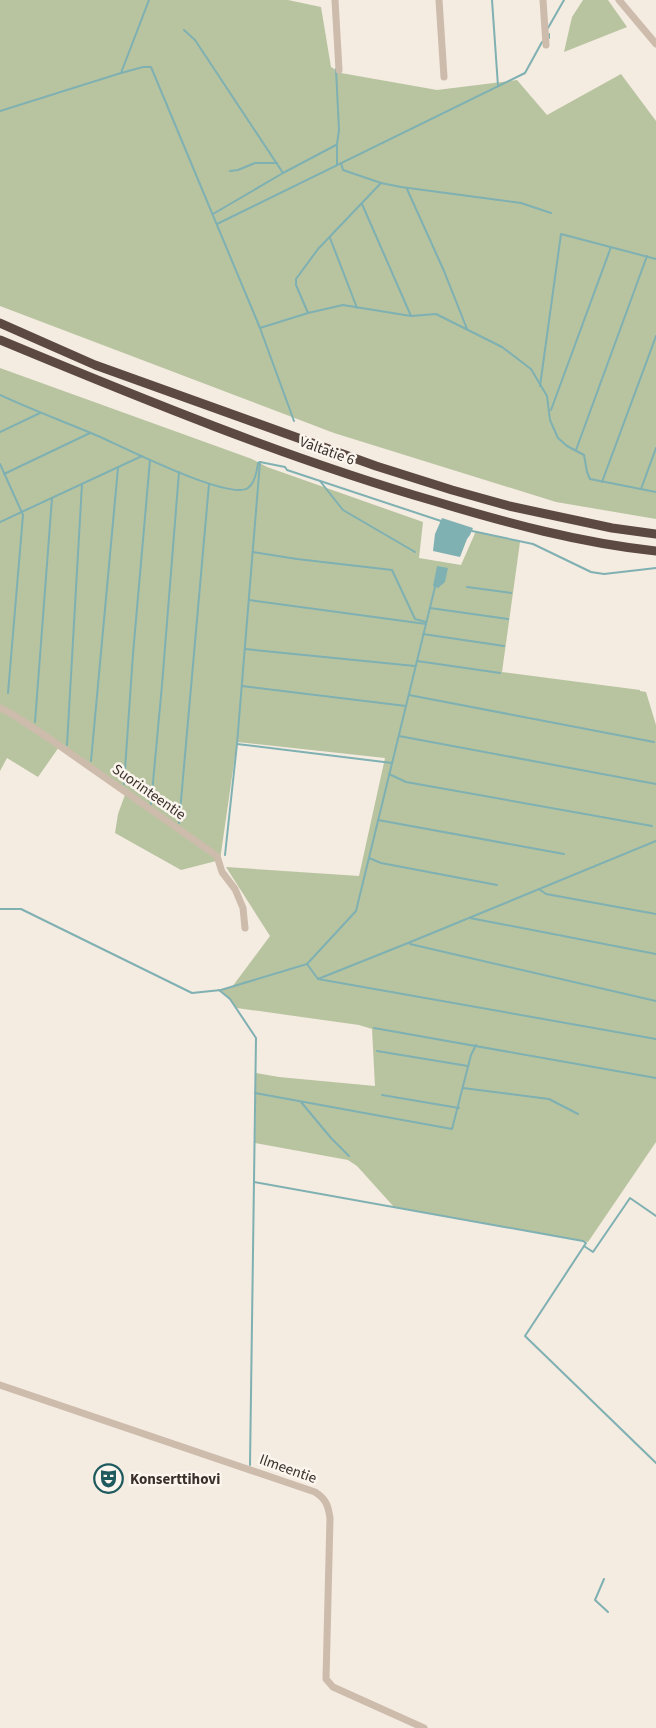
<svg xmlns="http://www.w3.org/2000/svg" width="656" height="1728" font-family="'Source Sans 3',sans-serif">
<rect width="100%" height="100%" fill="#f4ebe1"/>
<g fill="#b8c4a0">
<path d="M0,0h288l33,7 10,60 10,6 96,17 80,-10 30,35 74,-41 35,47v398l-100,-17 -222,-69 -334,-127z"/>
<path d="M583,0h25l19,27 -63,25 8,-35z"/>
<path d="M0,368l252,91 15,8 156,55 -4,36 42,7 15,-34 44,11 -18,130 138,18v1l6,1 10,33v417l-68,100 -194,-35 -37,-41 -9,-6 -93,-17 1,-70 23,4 96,9 -3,-57 -13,-4 -122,-17 -16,-18 11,-3 38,-51 -44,-69 133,9 26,-118 -148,-16 -17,118 -39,10 -66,-37 3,-19 8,-22 -67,-45 -21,30 -31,-19 -7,13z"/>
</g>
<g fill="#7fb0b2">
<path d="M442,518l31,10 -3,7 -3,4 -7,18 -27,-6 2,-17z"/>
<path d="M437,566l11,2 -3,14 -7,6 -5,-2z"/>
</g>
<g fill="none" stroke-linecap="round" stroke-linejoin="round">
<g stroke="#7fb0b2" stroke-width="2">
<path d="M492,0l6,86"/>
<path d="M548,28l16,-28"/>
<path d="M184,30l11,10 88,133"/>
<path d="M336,69l3,61 -2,14v21"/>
<path d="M121,73l28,-73"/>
<path d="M0,111l121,-38 22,-6h8l109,261 34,93"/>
<path d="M341,163l2,7 38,13 20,4 120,16 30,10"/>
<path d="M230,171l8,-1 17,-7h22"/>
<path d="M407,189l37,82 23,58"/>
<path d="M362,204l49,112"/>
<path d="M213,214l70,-41 53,-28"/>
<path d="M217,224l308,-151 17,-31 7,-4v-4"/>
<path d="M330,238l27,70"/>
<path d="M308,313l-12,-28v-6l22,-30 63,-66"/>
<path d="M260,328l48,-15 35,-8 68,11 25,-2 66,33 29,22 16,27 3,24 8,18 9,8 17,9 3,17 3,7 66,13"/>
<path d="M540,386l21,-152 95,25"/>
<path d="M0,395c32,15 65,27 98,41 23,10 131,65 150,52 7,-5 9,-17 10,-25l2,-1"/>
<path d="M551,410l60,-163"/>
<path d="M0,432l40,-19"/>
<path d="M576,450l71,-194"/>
<path d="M260,462l25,5 2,3 154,51"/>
<path d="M0,464l23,51 -15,178"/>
<path d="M4,474l86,-41"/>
<path d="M320,481l23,29 72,42"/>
<path d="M602,482l54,-146"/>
<path d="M641,489l15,-41"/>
<path d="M0,522l142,-66"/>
<path d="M472,531l61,13 58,28 13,2 52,-6"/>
<path d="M253,552l44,7 95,11 23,49 11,3"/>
<path d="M467,587l44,6"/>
<path d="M249,600l177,24"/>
<path d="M430,608l78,11"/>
<path d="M423,634l81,12"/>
<path d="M245,649l170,17"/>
<path d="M417,661l83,12"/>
<path d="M242,686l164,20"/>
<path d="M409,695l245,47"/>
<path d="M35,722l17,-224"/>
<path d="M399,736l257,48"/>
<path d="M237,744l155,19"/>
<path d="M67,745l15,-261"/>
<path d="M91,761l27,-293"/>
<path d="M389,774l17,8 246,44"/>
<path d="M124,784l9,-130 17,-194"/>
<path d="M151,804l11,-119 17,-213"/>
<path d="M378,820l186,34"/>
<path d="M179,823l30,-339"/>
<path d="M225,855l12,-111 23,-282"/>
<path d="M369,858l12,5 116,22"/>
<path d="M539,889l7,5 110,20"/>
<path d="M0,909h21l171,84 29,-3 86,-26 49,-53 79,-324"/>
<path d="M470,918l186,36"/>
<path d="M410,944l246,57"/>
<path d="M307,964l11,15 338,60"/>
<path d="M318,979l90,-36 248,-102"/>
<path d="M219,990l11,9 26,39 -6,427"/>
<path d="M374,1028l282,50"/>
<path d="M377,1051l91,15"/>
<path d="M463,1088l86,11 29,15"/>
<path d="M255,1093l197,36 19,-74 5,-10"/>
<path d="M382,1095l77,13"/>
<path d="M301,1102l30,36 18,18"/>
<path d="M254,1182l329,59 3,2 -61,93 131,127"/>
<path d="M584,1246l9,6 37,-54 26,18"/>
<path d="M604,1579l-9,21 13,12"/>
</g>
<g stroke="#cdbbac" stroke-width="7">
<path d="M335,0l4,70"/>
<path d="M439,0l5,77"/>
<path d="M543,0l3,45"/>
<path d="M619,0l37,44"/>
<path d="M0,708l12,6 35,23 170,119 5,16 13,17 8,19 2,20"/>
<path d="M0,1385l315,107c11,7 13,13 15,26l-4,161 7,8 91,41"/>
</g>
<g stroke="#5c4a42" stroke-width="9">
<path d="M0,323l95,42 281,101 76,24 57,16 103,22 44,6"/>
<path d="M0,340c142,59 286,118 434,161 73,22 146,42 222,50"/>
</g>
</g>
<defs>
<symbol id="theatre-ring" viewBox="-11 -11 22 22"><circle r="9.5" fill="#fbf5ee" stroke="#1f5a5e" stroke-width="1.5"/><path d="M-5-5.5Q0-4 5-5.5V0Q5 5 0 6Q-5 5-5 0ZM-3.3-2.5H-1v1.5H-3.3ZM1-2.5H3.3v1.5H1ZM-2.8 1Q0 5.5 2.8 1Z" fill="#1f5a5e"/></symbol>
</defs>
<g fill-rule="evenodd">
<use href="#theatre-ring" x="92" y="1462" width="33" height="33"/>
</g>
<g text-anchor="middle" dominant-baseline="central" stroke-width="5" stroke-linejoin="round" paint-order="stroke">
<g font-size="15" fill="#3b302b" stroke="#fbf5ee">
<text transform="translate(327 451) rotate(20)">Valtatie 6</text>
<text transform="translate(149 792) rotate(35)">Suorinteentie</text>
<text transform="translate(288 1469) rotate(20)">Ilmeentie</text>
</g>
<g font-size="15" font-weight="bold" fill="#3b302b" stroke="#fbf5ee" text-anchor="start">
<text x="130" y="1479">Konserttihovi</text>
</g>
</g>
</svg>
